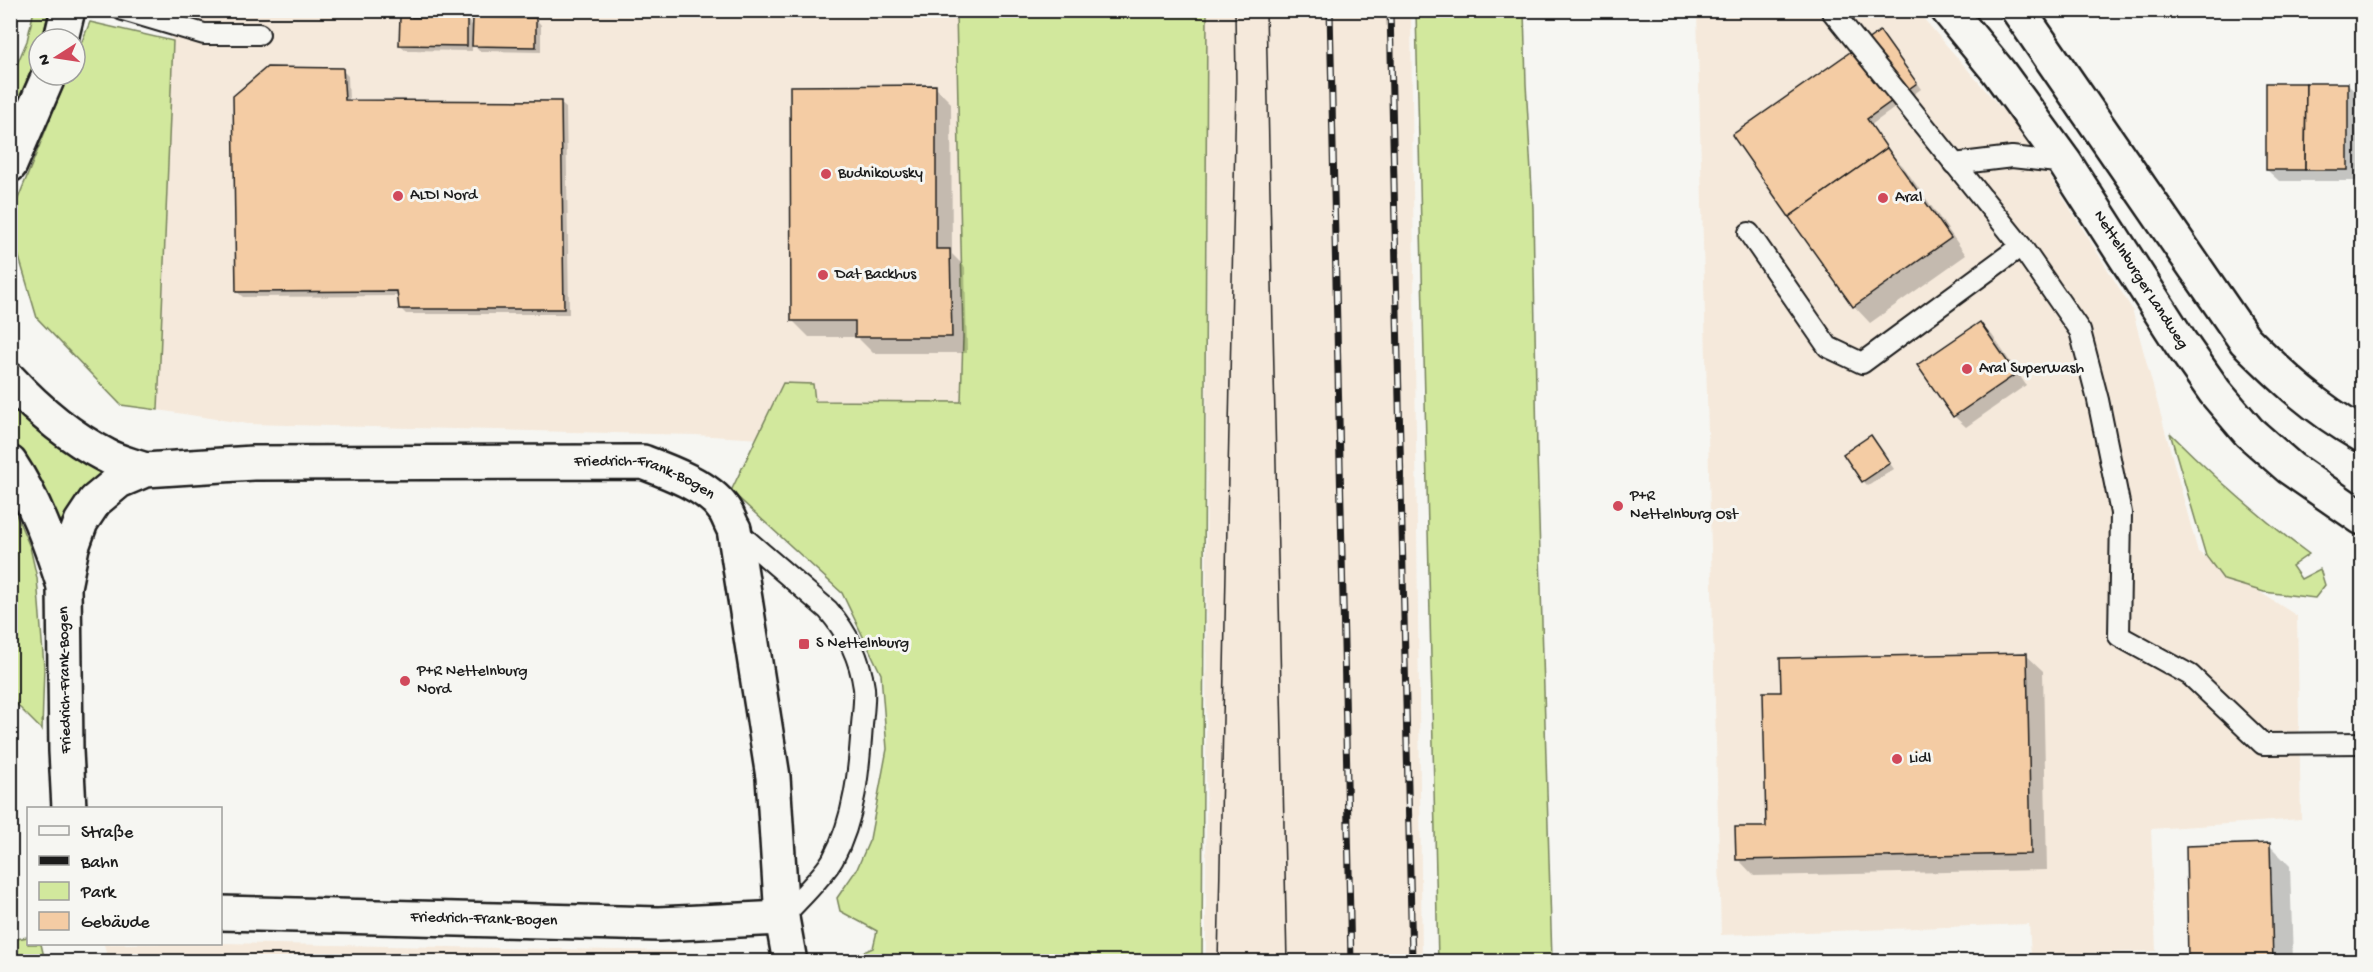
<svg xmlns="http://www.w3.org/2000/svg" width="2373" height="972" font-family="'Gochi Hand',sans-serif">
<rect width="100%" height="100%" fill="#f6f6f2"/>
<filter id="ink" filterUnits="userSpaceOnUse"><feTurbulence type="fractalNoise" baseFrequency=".0167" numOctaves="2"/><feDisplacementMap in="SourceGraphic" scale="12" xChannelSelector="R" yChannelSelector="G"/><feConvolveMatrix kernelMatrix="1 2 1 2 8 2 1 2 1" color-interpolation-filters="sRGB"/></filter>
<g filter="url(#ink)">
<g fill="#f5e9db">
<path d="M148,11h808l7,326 -2,66 -146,-2 -54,38 -66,-4 -447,-11 -90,-14 15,-369z"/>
<path d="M1207,11h204l11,950 -98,1 -1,-5 -14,5 -103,-1z"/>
<path d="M1697,11h220l109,126 106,172 66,243 99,64 4,203 -150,10 5,122 -125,5 -2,-32 -308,11z"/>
<path d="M221,943l455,8 2,10 -570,1 -4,-18z"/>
</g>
<g fill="#d2e89d" stroke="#77825c" stroke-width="1.5">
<path d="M34,10l15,1 -7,28h-3v13l-28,64v-38l16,-37z"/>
<path d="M956,11h251l-5,950h-359l30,-13 4,-17 -37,-20 -3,-13 20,-29 13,-30 17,-90 -6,-75 -39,-81 -111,-102 52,-108 30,1 2,17 146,1 2,-65z"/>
<path d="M1416,11h108l2,73 7,124 4,245 15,508h-114z"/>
<path d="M90,22l83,19 -15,369 -37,-5 -84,-87 -26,-88v-14l57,-141h7v-17z"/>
<path d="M10,399l92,71 1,6 -44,47 -48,-81z"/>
<path d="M2170,433c44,44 89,84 139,121l-17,12 9,13 19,-10 5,16 -10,13 -51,-6 -40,-12 -18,-24z"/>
<path d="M11,503l19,44 7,31 7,89 -2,63 -26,-26 -5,-28z"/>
<path d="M28,937v7h13l4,17h-34v-21z"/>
</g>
<g fill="#0003">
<path d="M466,19l8,8 62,-8 5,6v27l-62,-1 -7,-8v8l-66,-1 -6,-5z"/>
<path d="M1880,33l41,56 -50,36 21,30 11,11 63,89 -96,68 -16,-17 -120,-171z"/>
<path d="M342,70l6,6 1,26 211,1 6,5 3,206h-163l-5,-5 -2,-13 -156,1 -6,-5z"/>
<path d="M2347,84l12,12v85h-80l-12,-11z"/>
<path d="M935,87l16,16 1,151 13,13 2,86h-94l-16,-16h-48l-16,-16z"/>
<path d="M1980,324l12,11 34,50 -60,42 -12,-11z"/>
<path d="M1871,437l23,32 -26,17 -5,-5z"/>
<path d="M2026,655l17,16 4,199 -293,6 -16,-17 30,-31 14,-135z"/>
<path d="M2269,845l21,21 3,96h-103z"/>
</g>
<g fill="#f4cca4" stroke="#1c1c1c" stroke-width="1.5">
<path d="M400,17l67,1v28l-68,-1z"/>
<path d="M473,17l63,1v29l-64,-1z"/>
<path d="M1880,31l37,52 -50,36 20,29 -98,69 -57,-82z"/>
<path d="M267,67l76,1 2,32 216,1 3,208h-165l-2,-18 -161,1 -3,-196z"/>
<path d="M2266,83h40l-1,87h-39z"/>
<path d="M2306,83h42v87h-43z"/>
<path d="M936,85v164h14l2,88h-97v-16h-64l-1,-235z"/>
<path d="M1887,148l64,90 -98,69 -64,-90z"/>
<path d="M1980,322l36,52 -63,43 -36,-52z"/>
<path d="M1871,435l19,28 -28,19 -19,-28z"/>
<path d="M2027,653l4,201 -295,6 -1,-33h31l-3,-135h18l-1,-34z"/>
<path d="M2270,843l3,119h-85l-2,-116z"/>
</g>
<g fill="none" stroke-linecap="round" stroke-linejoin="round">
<defs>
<g id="lane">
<path d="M123,10l81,24h55"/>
<path d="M1954,164l58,-7 53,6"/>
<path d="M1749,233l79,114 34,16 159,-117 -190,-236"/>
<path d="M2021,246l59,85 18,69 23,113 -2,123 71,39 73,69 99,-1"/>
<path d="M734,529l94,81c19,22 32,48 36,78 1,12 -1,25 -2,37 -3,45 -7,93 -29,134 -10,18 -37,43 -51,59"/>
</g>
<g id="street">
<path d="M10,380c27,29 60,57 95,75 12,7 27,10 40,15"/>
<path d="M10,463c25,38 39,77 53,120"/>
<path id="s1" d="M69,808l-3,-57 -2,-164 8,-40 9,-25 14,-21 24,-20 26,-11 108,-7 390,-1c24,9 65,24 80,46 5,6 7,15 11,21l39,248 9,141 8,44"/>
<path id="s2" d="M220,913l439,11 123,-6"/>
</g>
<g id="secondary">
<path id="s3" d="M1948,10l50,61 67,92 115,179 35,50 34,40 41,36 72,50"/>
<path d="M2018,10l227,330c39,39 70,68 117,95"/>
<path d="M61,39l7,-29"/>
<path d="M10,165l39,-90"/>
</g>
</defs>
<use href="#lane" stroke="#1c1c1c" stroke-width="24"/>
<use href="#street" stroke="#1c1c1c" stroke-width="38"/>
<use href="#secondary" stroke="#1c1c1c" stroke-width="38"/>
<use href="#lane" stroke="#f6f6f2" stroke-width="20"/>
<use href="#street" stroke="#f6f6f2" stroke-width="33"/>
<use href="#secondary" stroke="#f6f6f2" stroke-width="33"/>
<g stroke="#1c1c1c" stroke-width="1.5">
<path d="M1266,10l21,952"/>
<path d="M1218,962l18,-875 -1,-77"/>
</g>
<defs>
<g id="rail">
<path d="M1330,10l21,952"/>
<path d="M1390,10l22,952"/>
</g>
</defs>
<use href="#rail" stroke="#1c1c1c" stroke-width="7"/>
<use href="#rail" stroke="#f6f6f2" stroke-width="4.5" stroke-dasharray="14" stroke-linecap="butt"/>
</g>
</g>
<g fill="#d1495b" stroke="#f6f6f2" stroke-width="2">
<circle cx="826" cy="174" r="6"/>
<circle cx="398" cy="196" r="6"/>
<circle cx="1883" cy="198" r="6"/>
<circle cx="823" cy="275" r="6"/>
<circle cx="1967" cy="369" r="6"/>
<circle cx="1618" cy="506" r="6"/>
<rect x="798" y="638" width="12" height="12" rx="3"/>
<circle cx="405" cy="681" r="6"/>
<circle cx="1897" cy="759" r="6"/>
</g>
<g text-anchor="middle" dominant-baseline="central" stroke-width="6" stroke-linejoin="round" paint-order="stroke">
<g font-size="16" fill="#1c1c1c" stroke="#f6f6f2" text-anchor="start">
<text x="838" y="174">Budnikowsky</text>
<text x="410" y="196">ALDI Nord</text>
<text x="1895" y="198">Aral</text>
<text x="835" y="275">Dat Backhus</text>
<text x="1979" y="369">Aral SuperWash</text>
<text x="1630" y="497">P+R<tspan x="1630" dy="18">Nettelnburg Ost</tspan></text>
<text x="816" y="644">S Nettelnburg</text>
<text x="417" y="672">P+R Nettelnburg<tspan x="417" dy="18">Nord</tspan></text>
<text x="1909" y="759">Lidl</text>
</g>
<g font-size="16" fill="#1c1c1c" stroke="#f6f6f2">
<text stroke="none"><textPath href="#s3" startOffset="332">Nettelnburger Landweg</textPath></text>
<text stroke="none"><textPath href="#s1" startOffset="876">Friedrich-Frank-Bogen</textPath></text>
<text transform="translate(66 680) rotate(-91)">Friedrich-Frank-Bogen</text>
<text stroke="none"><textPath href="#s2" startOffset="264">Friedrich-Frank-Bogen</textPath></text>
</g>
</g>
<rect width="2373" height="972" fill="none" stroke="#f6f6f2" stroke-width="36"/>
<rect x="18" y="18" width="2337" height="936" fill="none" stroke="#1c1c1c" stroke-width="2" filter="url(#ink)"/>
<rect x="27" y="807" width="195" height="138" fill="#f6f6f2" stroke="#9f9f9c" stroke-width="1.5"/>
<rect x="39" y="826" width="30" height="9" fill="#f6f6f2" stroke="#9f9f9c" stroke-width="1.5"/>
<text x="81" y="837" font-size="18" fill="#1c1c1c">Straße</text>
<rect x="39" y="856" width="30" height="9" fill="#1c1c1c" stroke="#9f9f9c" stroke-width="1.5"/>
<text x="81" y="867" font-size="18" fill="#1c1c1c">Bahn</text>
<rect x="39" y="882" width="30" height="18" fill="#d2e89d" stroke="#9f9f9c" stroke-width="1.5"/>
<text x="81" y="897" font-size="18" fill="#1c1c1c">Park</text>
<rect x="39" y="912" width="30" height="18" fill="#f4cca4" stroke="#9f9f9c" stroke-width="1.5"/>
<text x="81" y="927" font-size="18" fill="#1c1c1c">Gebäude</text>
<g transform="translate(57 57) rotate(258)"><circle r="28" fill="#f6f6f2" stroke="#9f9f9c" stroke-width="1.5"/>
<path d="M0-4.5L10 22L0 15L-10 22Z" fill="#d1495b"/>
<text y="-9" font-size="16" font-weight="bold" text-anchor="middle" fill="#1c1c1c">N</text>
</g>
</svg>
